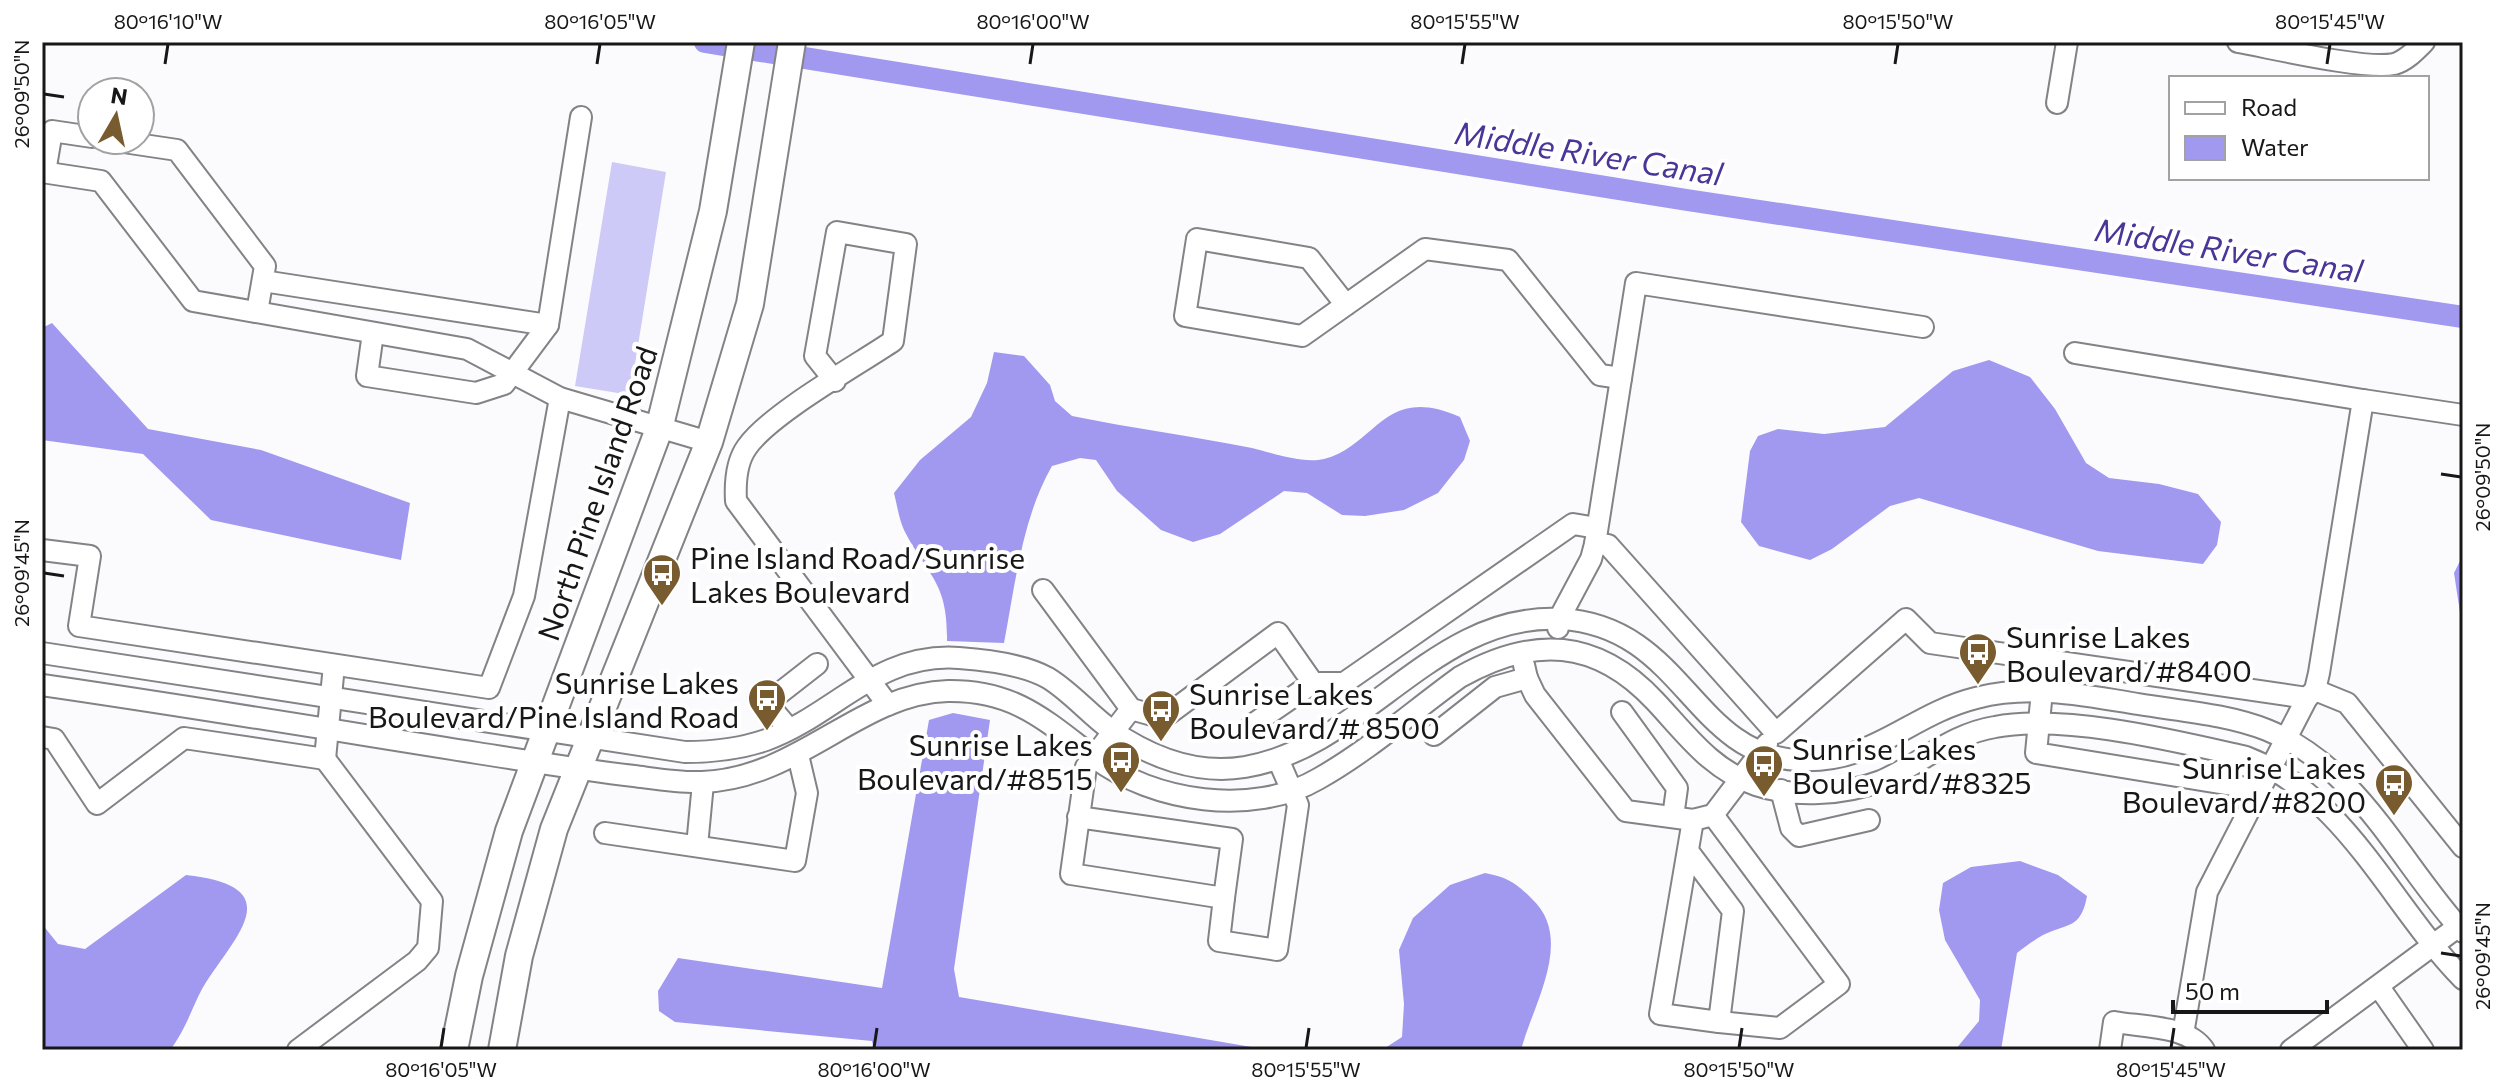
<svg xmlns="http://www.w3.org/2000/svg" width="2505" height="1092" font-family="Commissioner,sans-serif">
<rect width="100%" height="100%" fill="#fbfbfe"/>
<path fill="#cdcaf7" d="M612,162l54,10 -36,223 -55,-9z"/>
<g fill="#a198ef">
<path d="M52,323l96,106 113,21 149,53 -9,57 -190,-40 -68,-66 -101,-14v-112z"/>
<path d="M994,352l30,4 26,29 5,16 17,15c59,12 120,20 180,32 21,5 50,16 72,11 53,-14 60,-76 136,-42l10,24 -6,19 -26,33 -34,17 -39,6 -23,-1 -35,-22 -23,-2 -64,43 -27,8 -32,-12 -44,-39 -21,-31 -16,-2 -28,8c-30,52 -37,119 -48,177l-57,-2c1,-60 -19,-64 -43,-111 -5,-11 -7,-25 -10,-37l26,-33 51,-43 16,-34z"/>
<path d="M1989,360l41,17 25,32 31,54 23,15 50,6 39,10 23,28 -4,23 -14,19 -105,-13 -179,-53 -29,8 -58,43 -22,11 -51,-14 -18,-24 9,-71 8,-15 20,-7 46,5 61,-7 68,-56z"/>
<path d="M2463,555v77l-9,-59z"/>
<path d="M953,713l37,7 -36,249 5,28 310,53h-395l-2,-9 -197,-19 -16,-11 -1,-20 20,-33 204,30 47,-268z"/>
<path d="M2020,861l38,14 29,21c-6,33 -19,27 -44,39 -9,5 -18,12 -26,18l-16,97h-46l24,-29 1,-21 -35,-60 -6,-30 4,-27 28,-16z"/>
<path d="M1485,873c22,4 31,10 47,26 43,40 1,105 -11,151h-139l20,-13 2,-33 -5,-54 14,-32 37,-33z"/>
<path d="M186,875c108,12 46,63 16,114 -11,21 -17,42 -32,61h-128v-126l16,20 27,5z"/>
</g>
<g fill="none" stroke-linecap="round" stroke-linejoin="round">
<path stroke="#a198ef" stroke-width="22" d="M705,42l982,158 776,117"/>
<defs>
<g id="minor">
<path d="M2238,42c34,6 127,28 156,22 12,-3 22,-14 30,-22"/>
<path d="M2057,103l10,-61"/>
<path d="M110,140l67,10 88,116 -8,46"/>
<path d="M42,172l59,9 92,120 274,48 93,49 149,44"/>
<path d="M45,172l7,-41 40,6"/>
<path d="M263,281l285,44 33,-208"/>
<path d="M1346,305l-37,-47 -112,-19 -12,77 117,20 123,-87 83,11 92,115 21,3"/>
<path d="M373,333l-6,43 109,17 28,-9 44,-59"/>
<path d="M2075,353l288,47 -44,273 -4,17 -8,8"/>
<path d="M835,381l-20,-25 22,-124 69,12 -13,97c-37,25 -123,73 -146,106 -11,15 -12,36 -11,54l152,204"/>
<path d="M2363,400l100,15"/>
<path d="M1595,544l13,1 168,188 130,-114 24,24 377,55 -100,194 -24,142"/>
<path d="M42,550l48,6 -11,70 410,62 35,-92 36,-198"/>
<path d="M1043,590l88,119 -45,58 -15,107 153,24 8,-59 -154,-22"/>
<path d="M1558,628l1,-9 32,-60 4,-15 41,-261 287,44"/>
<path d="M42,653l643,99c28,0 55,-3 81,-12 69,-25 111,-88 193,-82 28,2 64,6 89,20 23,14 41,36 63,52 39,27 86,45 134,37 120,-20 189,-155 316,-148 122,7 131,135 236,141 76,5 111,-45 179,-62 54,-14 108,-3 162,6 42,7 89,10 129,26 92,37 133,133 196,202"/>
<path d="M1527,678l8,17 91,116 67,9 20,-5 54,-71"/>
<path d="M42,685c145,21 290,45 435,68 52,8 105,17 157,23 23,3 46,7 68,6 97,-3 158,-89 246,-91 67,-1 98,30 147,67 58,44 158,59 223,21 50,-28 95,-68 142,-102 73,-41 136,-39 195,24 31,33 56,69 101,84 38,13 88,10 125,-4 40,-17 70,-47 114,-54 71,-13 180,14 251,30 100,38 145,149 217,222"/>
<path d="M2315,690l32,13 116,144"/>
<path d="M2042,691l-6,62 202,33 18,9"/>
<path d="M1131,709l32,9 115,-85 35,50h31l229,-159 24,4"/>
<path d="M1622,712l55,76 -4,29"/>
<path d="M1252,725l61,-42"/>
<path d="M788,728l-21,-25 50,-39"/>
<path d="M1434,735l61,-48 32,-9 -3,-13"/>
<path d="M42,737l12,2 43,65 87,-66 141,21 9,-94"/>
<path d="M1781,790l10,38 8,8 70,-16"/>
<path d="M1713,815l126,169 -59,44 -61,-6"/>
<path d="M605,833l190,28 12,-68 -9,-38"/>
<path d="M697,846l6,-63"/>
<path d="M1688,851l45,60 -14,111 -59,-8 33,-194"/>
<path d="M1224,898l-5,43 58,9 21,-145 -20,-46"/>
<path d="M2379,987l44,63"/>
<path d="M298,1050l119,-89 11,-13 4,-47 -107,-142"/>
<path d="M2110,1050l4,-28c27,5 74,3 90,28"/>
<path d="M2291,1050l172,-127"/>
</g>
<g id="major">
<path d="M454,1050l15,-74 40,-145 150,-402 54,-218 28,-169"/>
<path d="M502,1050l17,-94 35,-127 155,-387 41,-138 42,-262"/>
</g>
</defs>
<use href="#minor" stroke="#838286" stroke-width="24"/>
<use href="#major" stroke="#838286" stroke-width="30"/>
<use href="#minor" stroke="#fff" stroke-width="20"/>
<use href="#major" stroke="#fff" stroke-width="26"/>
</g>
<path fill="none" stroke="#171718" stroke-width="3" d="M165,64l3,-20M597,64l3,-20M1030,64l3,-20M1462,64l3,-20M1895,64l3,-20M2327,64l3,-20M44,94l20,3M2441,474l20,3M44,573l20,3M2441,953l20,3M441,1048l3,-20M874,1048l3,-20M1306,1048l3,-20M1739,1048l3,-20M2171,1048l3,-20"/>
<defs>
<symbol id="bus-pin" viewBox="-11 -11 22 30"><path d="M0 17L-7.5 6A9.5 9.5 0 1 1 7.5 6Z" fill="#785c2f" stroke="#fff"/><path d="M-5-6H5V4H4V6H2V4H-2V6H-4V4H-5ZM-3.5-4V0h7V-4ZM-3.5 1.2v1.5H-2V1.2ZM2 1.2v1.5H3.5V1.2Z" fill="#fff"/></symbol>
</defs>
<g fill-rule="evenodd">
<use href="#bus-pin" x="640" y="551" width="44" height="60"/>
<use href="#bus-pin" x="1956" y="630" width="44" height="60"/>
<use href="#bus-pin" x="745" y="676" width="44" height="60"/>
<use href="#bus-pin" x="1139" y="687" width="44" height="60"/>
<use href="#bus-pin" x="1099" y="738" width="44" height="60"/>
<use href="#bus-pin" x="1742" y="742" width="44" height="60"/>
<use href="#bus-pin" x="2372" y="761" width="44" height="60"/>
</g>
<g text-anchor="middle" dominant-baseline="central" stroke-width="8" stroke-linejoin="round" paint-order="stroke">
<g font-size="30" fill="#171718" stroke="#fff">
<text transform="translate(596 493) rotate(-71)">North Pine Island Road</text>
</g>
<g font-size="30" fill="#171718" stroke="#fff" text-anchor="start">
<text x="690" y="556">Pine Island Road/Sunrise<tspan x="690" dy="34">Lakes Boulevard</tspan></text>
<text x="2006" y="635">Sunrise Lakes<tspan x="2006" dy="34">Boulevard/#8400</tspan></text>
<text x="739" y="681" text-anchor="end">Sunrise Lakes<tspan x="739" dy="34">Boulevard/Pine Island Road</tspan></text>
<text x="1189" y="692">Sunrise Lakes<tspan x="1189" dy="34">Boulevard/# 8500</tspan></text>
<text x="1093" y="743" text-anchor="end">Sunrise Lakes<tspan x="1093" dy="34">Boulevard/#8515</tspan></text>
<text x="1792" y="747">Sunrise Lakes<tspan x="1792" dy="34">Boulevard/#8325</tspan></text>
<text x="2366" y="766" text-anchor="end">Sunrise Lakes<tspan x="2366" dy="34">Boulevard/#8200</tspan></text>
</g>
<g font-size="32" font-style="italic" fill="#4a3598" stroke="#fff">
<text transform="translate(1589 152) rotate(9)">Middle River Canal</text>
<text transform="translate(2229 249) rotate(9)">Middle River Canal</text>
</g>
</g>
<rect width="2505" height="1092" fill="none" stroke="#ffffff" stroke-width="88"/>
<rect x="2169" y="76" width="260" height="104" fill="#ffffff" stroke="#a2a2a3" stroke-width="2"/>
<rect x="2185" y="102" width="40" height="12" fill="#ffffff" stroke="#a2a2a3" stroke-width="2"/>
<text x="2241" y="116" font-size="24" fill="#171718">Road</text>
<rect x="2185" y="136" width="40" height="24" fill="#a198ef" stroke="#a2a2a3" stroke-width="2"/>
<text x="2241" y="156" font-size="24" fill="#171718">Water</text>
<g transform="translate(116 116) rotate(9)"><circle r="38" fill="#ffffff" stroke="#a2a2a3" stroke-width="2"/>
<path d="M0-6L14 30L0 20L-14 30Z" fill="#785c2f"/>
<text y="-12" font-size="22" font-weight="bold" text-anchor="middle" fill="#171718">N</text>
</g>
<path d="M2173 1000v12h154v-12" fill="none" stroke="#171718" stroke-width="4"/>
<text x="2185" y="1000" font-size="24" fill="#171718" stroke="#ffffff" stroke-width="6" paint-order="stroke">50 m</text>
<rect x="44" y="44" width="2417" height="1004" fill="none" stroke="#171718" stroke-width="3"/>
<g font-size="20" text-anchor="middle" fill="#171718">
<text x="168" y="29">80°16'10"W</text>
<text x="600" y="29">80°16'05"W</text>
<text x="1033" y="29">80°16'00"W</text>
<text x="1465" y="29">80°15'55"W</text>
<text x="1898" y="29">80°15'50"W</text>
<text x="2330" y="29">80°15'45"W</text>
<text transform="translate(22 94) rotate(-90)" y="7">26°09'50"N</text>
<text transform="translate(2483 477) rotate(-90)" y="7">26°09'50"N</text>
<text transform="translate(22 573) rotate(-90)" y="7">26°09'45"N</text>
<text transform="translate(2483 956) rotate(-90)" y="7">26°09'45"N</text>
<text x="441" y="1077">80°16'05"W</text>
<text x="874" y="1077">80°16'00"W</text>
<text x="1306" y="1077">80°15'55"W</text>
<text x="1739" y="1077">80°15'50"W</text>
<text x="2171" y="1077">80°15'45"W</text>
</g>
</svg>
